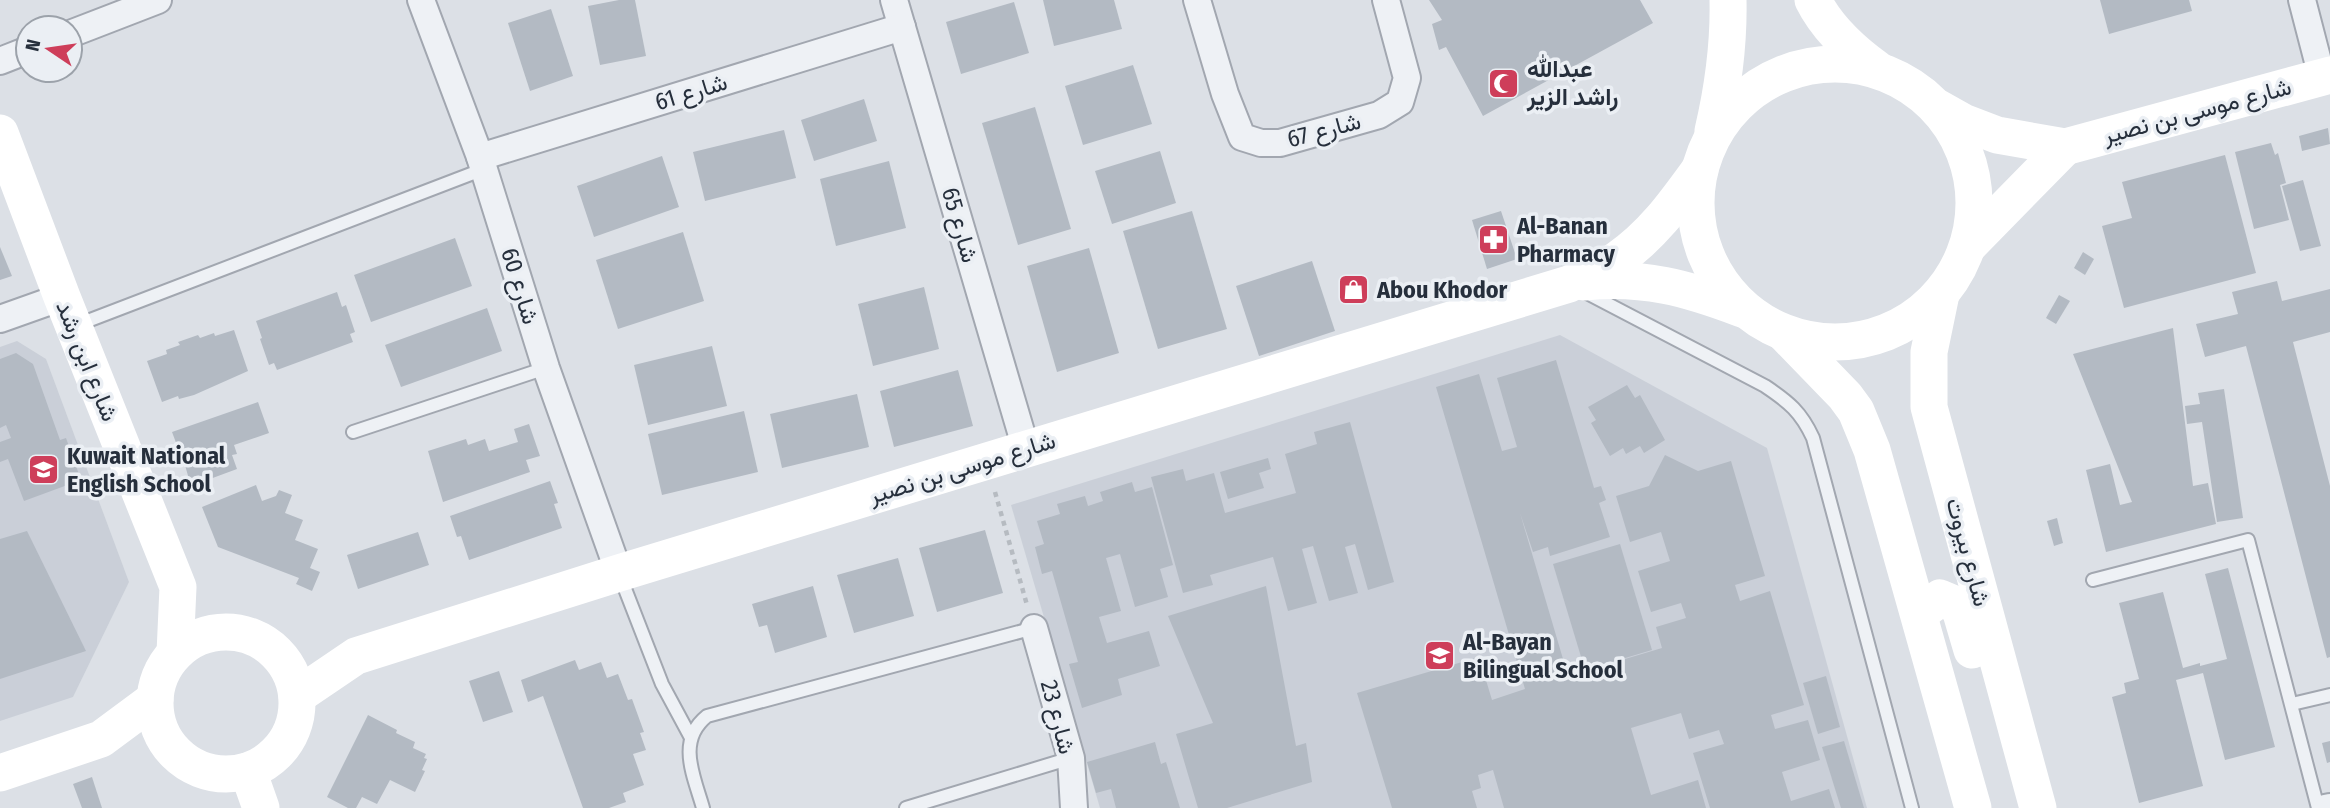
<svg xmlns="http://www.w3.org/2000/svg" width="2330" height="808" font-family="'Fira Sans Condensed',Vazirmatn,sans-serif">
<rect width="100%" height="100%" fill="#dce0e6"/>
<g fill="#cacfd8">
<path d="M1560,335l207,113 100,360h-767l-89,-303z"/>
<path d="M17,341l29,18 83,223 -56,115 -73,24v-374z"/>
</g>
<g fill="#b3bac3">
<path d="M619,0h16l11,56 -46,9 -12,-59z"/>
<path d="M1043,0h71l8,29 -68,17z"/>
<path d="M1429,0h211l13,23 -170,93 -37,-69 -7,3 -7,-26 10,-4z"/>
<path d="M2100,0h89l3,11 -83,23z"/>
<path d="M1014,2l15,51 -68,21 -15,-52z"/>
<path d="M551,9l22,67 -43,15 -22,-68z"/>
<path d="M1133,65l19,59 -69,21 -18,-59z"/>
<path d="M864,99l13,42 -63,20 -13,-41z"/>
<path d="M1035,107l36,122 -53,16 -36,-122z"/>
<path d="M2328,128l2,16 -28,7 -3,-15z"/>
<path d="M784,130l12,48 -91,23 -12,-49z"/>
<path d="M2271,143l4,12 3,-2 8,30 -6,2 9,35 -35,9 -19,-77z"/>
<path d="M1160,151l16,52 -64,21 -17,-53z"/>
<path d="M2225,155l31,118 -132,35 -22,-82 30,-8 -10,-36z"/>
<path d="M662,156l17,51 -85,30 -17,-51z"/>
<path d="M889,161l17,67 -70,18 -16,-67z"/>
<path d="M2303,180l18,66 -21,5 -18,-65z"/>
<path d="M1192,211l35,118 -69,20 -35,-118z"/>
<path d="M1501,211l16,48 -30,10 -15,-49z"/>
<path d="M683,232l21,69 -86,28 -22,-69z"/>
<path d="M455,238l17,48 -101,36 -17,-47z"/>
<path d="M0,247l12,29 -12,4z"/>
<path d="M1089,248l30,105 -62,19 -30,-106z"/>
<path d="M2083,252l11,7 -9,16 -11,-7z"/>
<path d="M1312,261l23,70 -76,25 -23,-70z"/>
<path d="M2277,281l5,20 48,-12v43l-37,10 37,144v171l-3,1 -81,-312 -41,11 -9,-33 42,-10 -6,-22z"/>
<path d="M924,287l15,62 -66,17 -15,-62z"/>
<path d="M337,292l5,15 4,-2 9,27 -5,2 3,8 -76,28 -3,-7 -5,2 -9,-26 2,-1 -6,-17z"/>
<path d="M2059,295l11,6 -14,23 -10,-6z"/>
<path d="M487,308l15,43 -101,36 -16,-42z"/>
<path d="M2173,328l20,158 15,-3 8,41 -110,28 -20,-82 24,-6 10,41 12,-3 -59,-148z"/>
<path d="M234,330l14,41 -54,24 -15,4 -1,-3 -16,6 -15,-41 20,-7 -1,-4 14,-5 -2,-3 20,-7 2,3 14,-5 1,3z"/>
<path d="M712,346l15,60 -79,19 -14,-60z"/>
<path d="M16,353l17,11 27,76 6,-2 15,42 -57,21 -16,-42 -8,3v-20l11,-4 -5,-13 -6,3v-69z"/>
<path d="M1556,360l38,128 7,-2 5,14 -7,3 11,34 -60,19 -2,-9 -15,5 -13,-39 48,163 94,-28 -6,-21 30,-9 -5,-15 -30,9 -13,-41 32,-10 -9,-29 -31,10 -14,-46 33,-10 16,-31 33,16 33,-10 34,115 -30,9 5,16 30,-10 34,114 -33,10 4,14 33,-9 12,40 -38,12 9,29 38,-12 6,19h-125l-17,-55 31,-9 -5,-14 -30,9 -8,-26 -50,15 20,67 47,-15 8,28h-202l-11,-38 -15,5 3,13 -9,3 5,17h-85l-35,-115 122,-36 13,43 33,-11 -89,-302 43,-13 23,77 15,-4 -20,-69z"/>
<path d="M958,370l15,56 -79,21 -14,-56z"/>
<path d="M1627,385l8,13 5,-3 25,45 -21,13 -4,-7 -14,8 -3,-6 -13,8 -19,-33 5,-3 -8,-13z"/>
<path d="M2224,389l19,129 -26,4 -15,-100 -15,2 -2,-18 15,-2 -2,-11z"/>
<path d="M857,394l12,53 -87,21 -12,-54z"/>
<path d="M258,402l11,31 -35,12 3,9 -5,1 5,14 -46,17 -11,-38h-2l-6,-16z"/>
<path d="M744,411l14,61 -96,23 -14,-61z"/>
<path d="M1350,422l44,160 -26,8 -13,-46 -10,3 13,46 -29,8 -16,-55 -11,3 15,54 -29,8 -15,-54 -63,18 3,10 -30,8 -32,-116 32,-8 3,12 28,-8 11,40 71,-20 -11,-39 32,-10 -3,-12z"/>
<path d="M529,424l11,32 -14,4 4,12 -87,30 -15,-51 38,-12 2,6 17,-6 4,12 29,-9 -4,-13z"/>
<path d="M1268,458l3,11 -12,4 5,15 -36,11 -8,-27z"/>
<path d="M550,481l8,22 -4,1 8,24 -93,32 -8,-24 -4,1 -7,-21z"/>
<path d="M1132,482l3,10 17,-5 21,78 -13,4 8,28 -33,10 -15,-53 -14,4 15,53 -22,6 8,26 42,-12 11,35 -42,13 4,16 -40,13 -13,-44 9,-2 -26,-91 -10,3 -7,-27 9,-3 -7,-23 23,-7 -3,-10 28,-8 3,10 15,-5 -3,-9z"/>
<path d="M256,485l6,16 14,-5 3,-6 13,5 -7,18 18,7 -8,20 23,9 -8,19 10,4 -8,19 -16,-7 3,-6 -81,-31 -16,-40z"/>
<path d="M2057,518l6,25 -9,3 -7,-25z"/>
<path d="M985,530l18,63 -66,19 -18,-64z"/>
<path d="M27,531l59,120 -86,28v-140z"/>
<path d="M418,532l11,33 -71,24 -11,-34z"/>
<path d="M1620,544l32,106 -67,20 -32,-106z"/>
<path d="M898,558l16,58 -60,17 -17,-58z"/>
<path d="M2228,568l47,179 -50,13 -22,-87 -27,7 27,106 -64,17 -27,-106 14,-4 -2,-10 15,-4 -20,-76 44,-11 20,76 17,-5v3l27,-7 -22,-85z"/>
<path d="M813,586l14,51 -52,16 -8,-28 -8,2 -7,-23z"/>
<path d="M1266,586l30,160 10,-3 6,39 -85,26h-29l-22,-74 37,-11 -45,-107z"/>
<path d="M575,660l4,10 22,-8 6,16 11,-4 10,26 4,-1 12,33 -4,1 6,17 -13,4 11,31 -21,8 3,9 -17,6h-26l-40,-112 -15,6 -7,-22z"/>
<path d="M499,671l14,41 -30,10 -14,-41z"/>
<path d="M1826,676l14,51 -22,7 -15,-51z"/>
<path d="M368,715l29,15 -1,3 19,9 -2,6 13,6 -2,4 3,1 -5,11 3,1 -10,21 -25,-12 -13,24 -15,-7 -6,11h-8l-21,-11z"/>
<path d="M1844,741l20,67h-23l-19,-61z"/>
<path d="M2330,741v21l-3,1 -5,-20z"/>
<path d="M1155,742l6,22 5,-2 14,46h-64l-5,-19 -15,4 -9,-31z"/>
<path d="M92,777l10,31h-20l-9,-24z"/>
</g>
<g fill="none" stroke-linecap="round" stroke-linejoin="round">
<defs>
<g id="lane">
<path d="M1585,292l180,94c24,16 36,26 48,52l99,370"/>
<path d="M77,325l407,-156"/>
<path d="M353,432l193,-64"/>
<path d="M620,576l42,108 28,52"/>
<path d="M2093,580l155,-40 70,268"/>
<path d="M2292,704l38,-9"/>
<path d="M703,808c-9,-32 -27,-67 4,-92l327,-88"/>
<path d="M906,808l165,-50"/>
</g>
<g id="street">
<path d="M421,0l59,157 66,211 73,205"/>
<path d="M894,0l132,449"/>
<path d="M1197,0l28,94 17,43 19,6h19l99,-28 21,-13 7,-24 -21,-78"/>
<path d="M2302,0l20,77"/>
<path d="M70,34l88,-34"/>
<path d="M0,61l28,-11"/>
<path d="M480,157l422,-130"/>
<path d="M0,319l62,-22"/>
<path d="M1034,628l37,130 3,50"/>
<path d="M2325,808l5,-1"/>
</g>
</defs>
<use href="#lane" stroke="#a2a7b0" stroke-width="16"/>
<use href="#street" stroke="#a2a7b0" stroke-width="30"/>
<path stroke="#b6bbc1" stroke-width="4.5" stroke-dasharray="5 5" stroke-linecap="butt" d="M995,492l32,113"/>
<use href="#lane" stroke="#eef1f5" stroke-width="12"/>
<use href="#street" stroke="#eef1f5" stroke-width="26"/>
<g stroke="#fff" stroke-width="37">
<path d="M1813,0c14,28 39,51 64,69"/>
<circle cx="1835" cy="203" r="139"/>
<path d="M1938,108l25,14 34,13 68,12 265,-72"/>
<path d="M1713,131c10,-43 16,-86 15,-131"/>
<path d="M0,133l62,164 116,290 -3,66"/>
<path d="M1968,246l97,-99"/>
<path d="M1584,282c59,-6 103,6 158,27"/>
<path d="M1941,294l-12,58v55l109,401"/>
<path d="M1785,334l60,62 11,15 16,39 101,358"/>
<path d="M1919,614l21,-16 19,8 13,44"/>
<circle cx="226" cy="703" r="71"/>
<path d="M297,696l59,-40 263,-83 950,-289c16,-8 35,-15 49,-25 35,-24 58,-57 82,-90"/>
<path d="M248,771l13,37"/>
<path d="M0,773l101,-34 54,-40"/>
</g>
</g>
<defs>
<symbol id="mosque-square" viewBox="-11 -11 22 22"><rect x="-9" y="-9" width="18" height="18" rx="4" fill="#ce3e5a" stroke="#ebeff4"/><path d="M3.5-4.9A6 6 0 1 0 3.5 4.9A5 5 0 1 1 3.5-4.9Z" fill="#fff"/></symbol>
<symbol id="pharmacy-square" viewBox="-11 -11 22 22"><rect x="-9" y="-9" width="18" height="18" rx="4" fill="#ce3e5a" stroke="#ebeff4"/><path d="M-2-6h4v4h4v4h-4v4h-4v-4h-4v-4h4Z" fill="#fff"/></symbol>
<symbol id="shop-square" viewBox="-11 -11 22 22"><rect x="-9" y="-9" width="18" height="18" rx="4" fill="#ce3e5a" stroke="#ebeff4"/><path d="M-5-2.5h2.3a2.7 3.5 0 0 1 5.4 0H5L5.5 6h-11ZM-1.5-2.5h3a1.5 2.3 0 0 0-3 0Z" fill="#fff"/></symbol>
<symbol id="school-square" viewBox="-11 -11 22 22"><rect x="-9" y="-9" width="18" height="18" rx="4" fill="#ce3e5a" stroke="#ebeff4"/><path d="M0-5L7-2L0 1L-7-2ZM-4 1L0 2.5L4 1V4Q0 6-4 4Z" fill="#fff"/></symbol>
</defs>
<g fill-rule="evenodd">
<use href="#mosque-square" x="1486" y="66" width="35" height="35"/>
<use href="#pharmacy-square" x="1476" y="222" width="35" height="35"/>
<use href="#shop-square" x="1336" y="272" width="35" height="35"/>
<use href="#school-square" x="26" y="452" width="35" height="35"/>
<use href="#school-square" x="1422" y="638" width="35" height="35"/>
</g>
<g text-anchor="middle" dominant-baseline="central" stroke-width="7" stroke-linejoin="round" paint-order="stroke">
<g font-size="24" font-weight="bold" fill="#262f3c" stroke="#ebeff4" text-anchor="start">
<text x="1527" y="69">عبدالله<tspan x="1527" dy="28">راشد الزير</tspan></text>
<text x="1517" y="226">Al-Banan<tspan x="1517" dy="28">Pharmacy</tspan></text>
<text x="1377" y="290">Abou Khodor</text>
<text x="67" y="456">Kuwait National<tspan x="67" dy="28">English School</tspan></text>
<text x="1463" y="642">Al-Bayan<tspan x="1463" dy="28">Bilingual School</tspan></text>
</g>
<g font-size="24" fill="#262f3c" stroke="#ebeff4">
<text transform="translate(691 92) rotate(-17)">شارع 61</text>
<text transform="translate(2197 111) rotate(-15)">شارع موسى بن نصير</text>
<text transform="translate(1324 130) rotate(-15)">شارع 67</text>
<text transform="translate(960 225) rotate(74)">شارع 65</text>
<text transform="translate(520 286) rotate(73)">شارع 60</text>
<text transform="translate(87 361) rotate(68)">شارع ابن رشد</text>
<text transform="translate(962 468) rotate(-17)">شارع موسى بن نصير</text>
<text transform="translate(1968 552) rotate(75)">شارع بيروت</text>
<text transform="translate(1058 717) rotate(75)">شارع 23</text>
</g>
</g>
<g transform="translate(49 49) rotate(283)"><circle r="33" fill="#ebeff4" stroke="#9ca2aa" stroke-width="2"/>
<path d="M0-5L12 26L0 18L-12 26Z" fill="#ce3e5a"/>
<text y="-10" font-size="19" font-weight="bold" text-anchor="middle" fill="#262f3c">N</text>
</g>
</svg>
